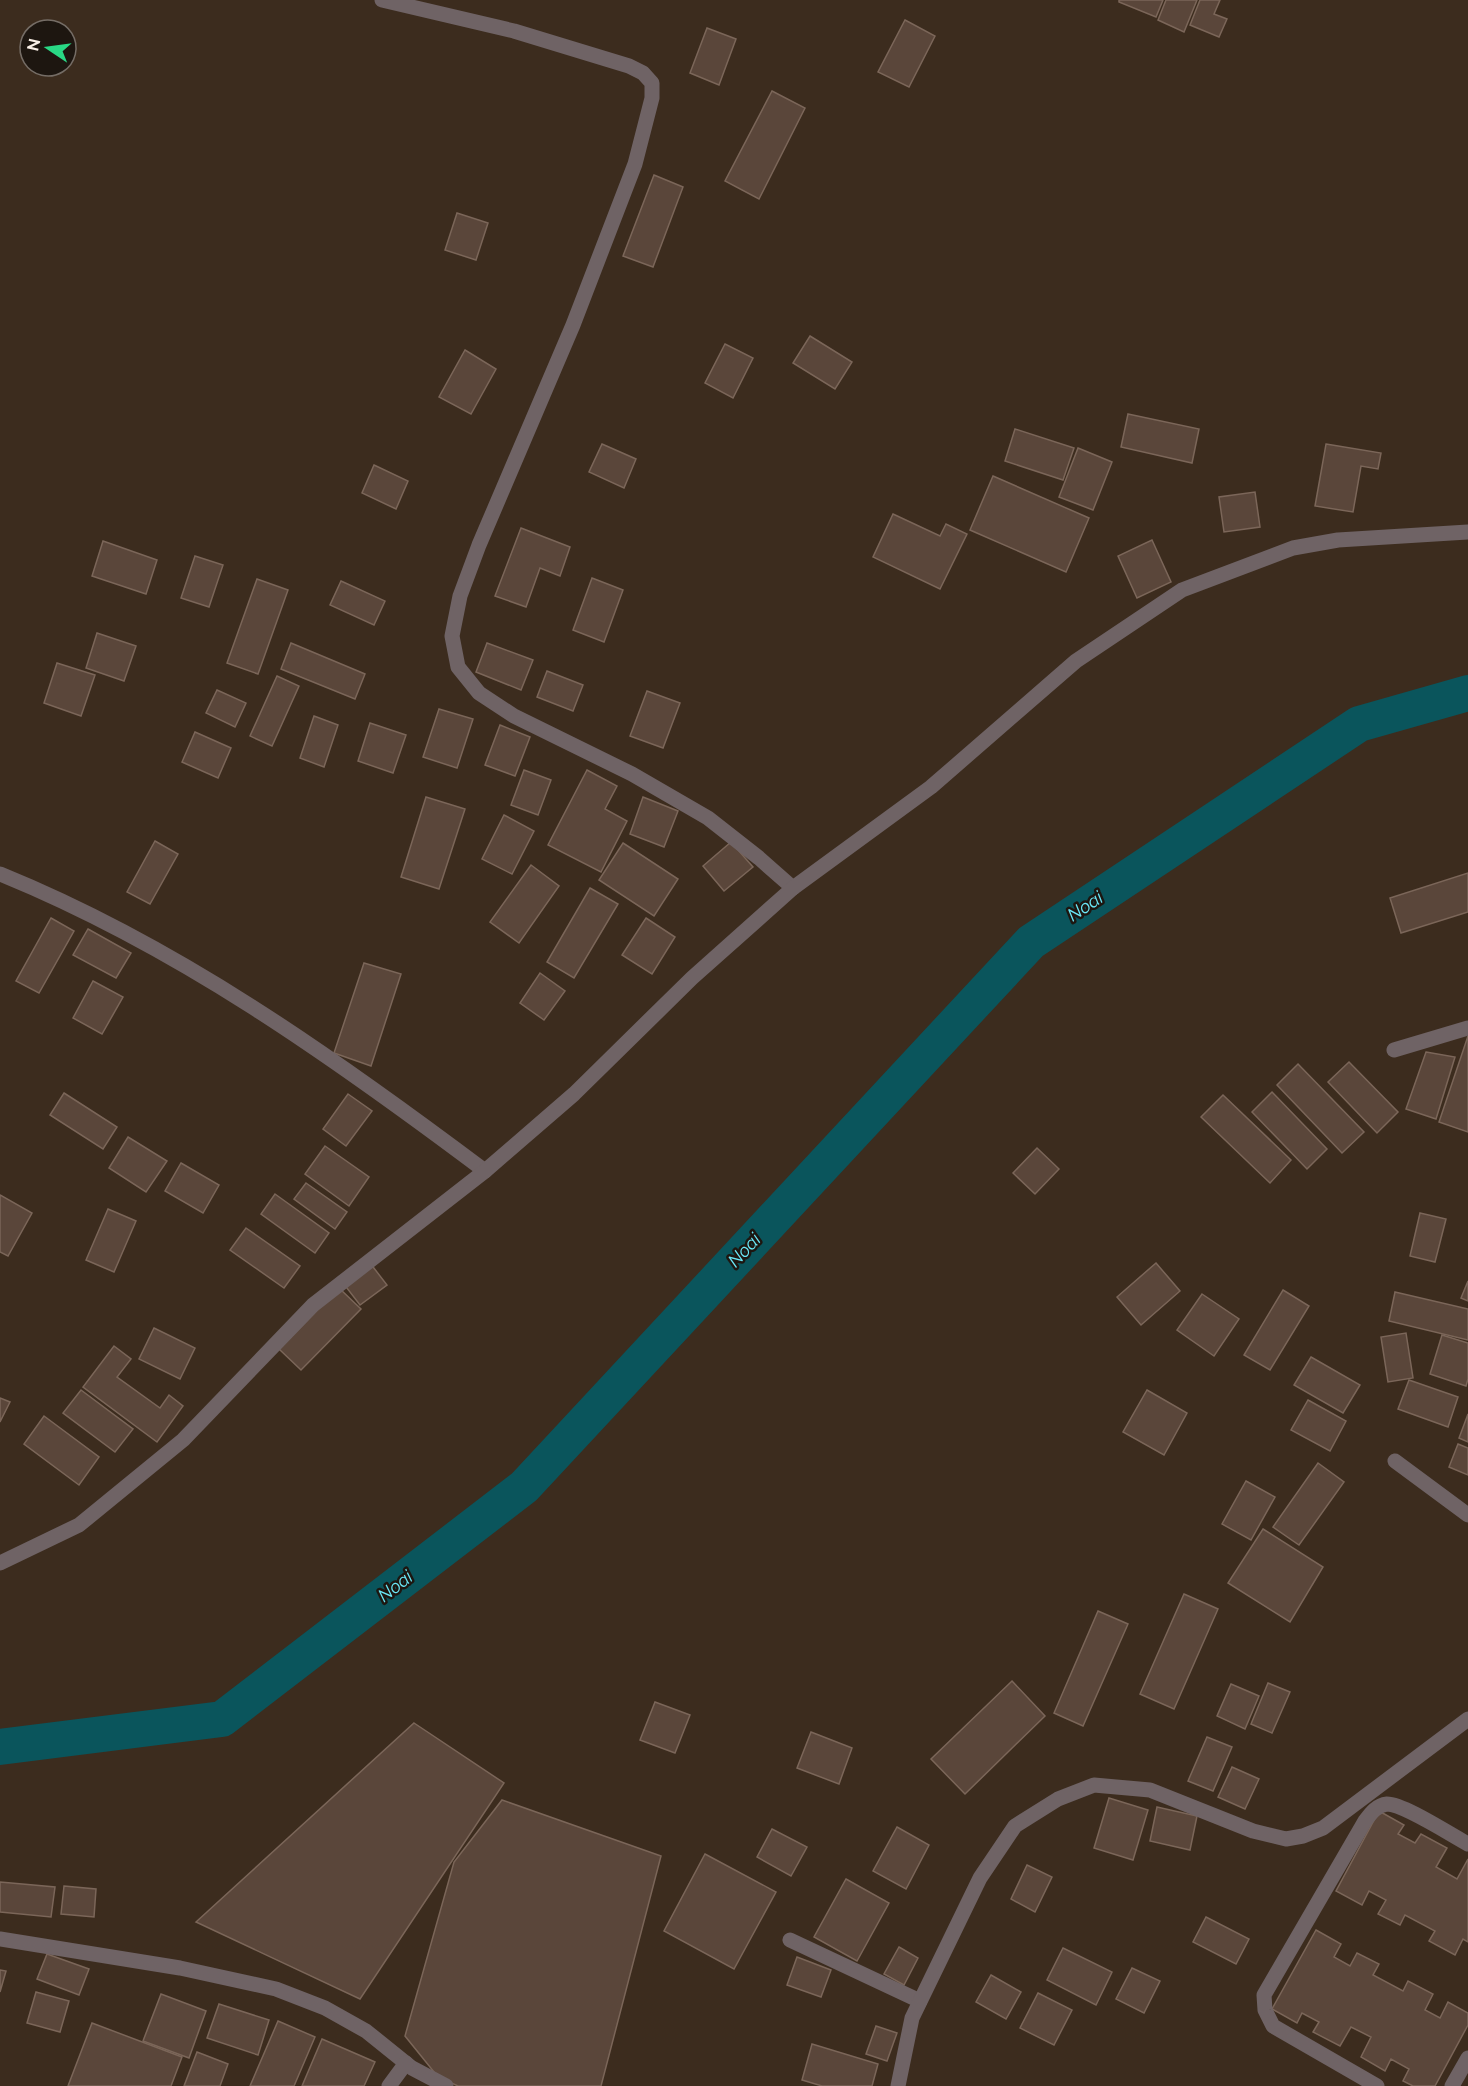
<svg xmlns="http://www.w3.org/2000/svg" width="1468" height="2086" font-family="Raleway,sans-serif">
<rect width="100%" height="100%" fill="#3c2c1e"/>
<g fill="none" stroke-linecap="round" stroke-linejoin="round">
<path stroke="#0a555c" stroke-width="36" d="M0,1747l222,-28 302,-232 507,-545 328,-218 109,-31"/>
</g>
<g fill="#5a463a" stroke="#7b6659" stroke-width="1.5">
<path d="M1119,0h44l-7,17 -37,-15z"/>
<path d="M1166,0h31l-13,32 -26,-12z"/>
<path d="M1200,0h20l-6,14 13,5 -8,18 -29,-12z"/>
<path d="M905,20l30,16 -26,51 -31,-15z"/>
<path d="M707,28l29,11 -17,46 -29,-12z"/>
<path d="M772,91l33,17 -46,91 -34,-18z"/>
<path d="M654,175l29,12 -30,80 -30,-11z"/>
<path d="M457,213l31,10 -12,37 -31,-10z"/>
<path d="M810,336l42,26 -17,27 -42,-26z"/>
<path d="M725,344l28,14 -20,40 -28,-15z"/>
<path d="M465,350l31,19 -25,45 -32,-17z"/>
<path d="M1128,414l71,15 -7,34 -71,-16z"/>
<path d="M1015,429l59,19 -11,32 -58,-19z"/>
<path d="M602,444l34,15 -12,29 -35,-16z"/>
<path d="M1326,444l55,9 -3,16 -17,-3 -8,46 -38,-6z"/>
<path d="M1078,448l34,14 -19,48 -34,-13z"/>
<path d="M374,465l34,16 -12,28 -34,-16z"/>
<path d="M993,476l96,42 -23,54 -96,-42z"/>
<path d="M1255,492l5,35 -36,5 -5,-35z"/>
<path d="M893,514l47,22 6,-12 21,10 -27,55 -67,-32z"/>
<path d="M521,528l49,19 -10,29 -20,-8 -14,39 -31,-11z"/>
<path d="M1152,540l19,42 -34,16 -19,-42z"/>
<path d="M103,541l54,19 -11,34 -54,-18z"/>
<path d="M195,556l28,9 -14,42 -28,-9z"/>
<path d="M592,578l31,12 -19,52 -31,-12z"/>
<path d="M257,579l31,11 -30,84 -31,-11z"/>
<path d="M341,581l44,20 -11,24 -44,-20z"/>
<path d="M97,633l39,13 -12,35 -38,-13z"/>
<path d="M291,643l74,31 -10,25 -74,-30z"/>
<path d="M487,643l46,17 -12,30 -45,-18z"/>
<path d="M57,663l38,12 -14,41 -37,-13z"/>
<path d="M547,671l36,14 -10,26 -36,-14z"/>
<path d="M277,676l22,10 -27,60 -22,-10z"/>
<path d="M217,690l29,13 -11,24 -29,-14z"/>
<path d="M647,691l33,12 -17,45 -33,-12z"/>
<path d="M439,709l34,10 -16,49 -34,-11z"/>
<path d="M314,716l24,9 -14,42 -24,-9z"/>
<path d="M370,723l36,12 -13,38 -35,-12z"/>
<path d="M500,725l30,12 -15,39 -30,-11z"/>
<path d="M195,732l36,16 -13,30 -36,-16z"/>
<path d="M524,770l27,10 -13,35 -27,-10z"/>
<path d="M587,770l30,16 -12,23 22,12 -26,51 -53,-27z"/>
<path d="M426,797l39,12 -26,80 -38,-12z"/>
<path d="M643,797l35,14 -14,36 -34,-13z"/>
<path d="M504,815l30,16 -22,43 -30,-15z"/>
<path d="M155,841l23,13 -28,50 -23,-12z"/>
<path d="M731,842l22,25 -29,24 -21,-25z"/>
<path d="M623,843l55,36 -24,37 -55,-36z"/>
<path d="M531,865l28,21 -40,57 -29,-21z"/>
<path d="M1468,873v39l-67,21 -11,-35z"/>
<path d="M590,888l28,16 -44,74 -27,-16z"/>
<path d="M51,918l23,13 -35,62 -23,-12z"/>
<path d="M646,918l29,19 -23,37 -30,-19z"/>
<path d="M88,929l43,24 -15,25 -43,-23z"/>
<path d="M364,963l37,11 -30,92 -37,-13z"/>
<path d="M540,973l25,18 -21,29 -24,-17z"/>
<path d="M93,981l30,16 -21,37 -29,-16z"/>
<path d="M1468,1036v96l-29,-10z"/>
<path d="M1426,1052l29,5 -19,62 -30,-10z"/>
<path d="M1349,1062l49,50 -21,21 -49,-51z"/>
<path d="M1298,1064l66,68 -22,21 -65,-68z"/>
<path d="M1272,1092l55,57 -20,20 -55,-57z"/>
<path d="M64,1093l53,34 -14,22 -53,-34z"/>
<path d="M348,1094l24,17 -26,35 -23,-17z"/>
<path d="M1223,1095l68,65 -21,23 -69,-66z"/>
<path d="M128,1137l39,24 -21,31 -37,-24z"/>
<path d="M325,1146l44,31 -20,29 -44,-32z"/>
<path d="M1037,1148l22,21 -24,25 -22,-21z"/>
<path d="M181,1163l38,22 -16,28 -38,-22z"/>
<path d="M306,1183l41,29 -12,17 -41,-30z"/>
<path d="M275,1194l54,39 -14,20 -54,-39z"/>
<path d="M0,1195l32,18 -24,43 -8,-4z"/>
<path d="M108,1209l28,12 -22,51 -28,-12z"/>
<path d="M1420,1213l26,6 -11,43 -25,-6z"/>
<path d="M246,1228l54,38 -16,22 -54,-38z"/>
<path d="M370,1263l17,22 -27,20 -17,-22z"/>
<path d="M1156,1263l24,28 -39,34 -24,-28z"/>
<path d="M1468,1281v20l-7,-3z"/>
<path d="M339,1288l22,21 -60,61 -22,-21z"/>
<path d="M1283,1290l26,16 -39,64 -26,-15z"/>
<path d="M1395,1292l73,17v31l-79,-19z"/>
<path d="M1202,1294l37,25 -25,37 -37,-26z"/>
<path d="M154,1328l41,20 -15,31 -41,-20z"/>
<path d="M1406,1333l7,45 -25,4 -7,-45z"/>
<path d="M1442,1335l26,8v36l-2,7 -36,-12z"/>
<path d="M114,1346l17,13 -14,18 43,31 9,-13 14,11 -26,36 -74,-55z"/>
<path d="M1311,1357l49,28 -17,28 -49,-28z"/>
<path d="M1409,1380l49,17 -10,30 -50,-18z"/>
<path d="M81,1390l52,39 -18,23 -52,-39z"/>
<path d="M1147,1390l40,23 -23,42 -41,-23z"/>
<path d="M0,1398l10,4 -10,20z"/>
<path d="M1308,1400l38,21 -16,30 -39,-21z"/>
<path d="M1468,1414v28l-9,-4z"/>
<path d="M44,1416l55,41 -20,28 -55,-41z"/>
<path d="M1458,1444l10,4v27l-19,-8z"/>
<path d="M1318,1463l26,19 -45,63 -26,-18z"/>
<path d="M1246,1481l29,16 -24,43 -29,-16z"/>
<path d="M1263,1529l60,38 -33,55 -62,-39z"/>
<path d="M1184,1594l34,15 -44,100 -34,-15z"/>
<path d="M1098,1611l30,13 -45,102 -29,-13z"/>
<path d="M1012,1681l33,35 -80,78 -34,-35z"/>
<path d="M1268,1683l22,9 -18,41 -21,-9z"/>
<path d="M1231,1684l28,12 -14,33 -28,-13z"/>
<path d="M655,1702l35,13 -15,38 -35,-13z"/>
<path d="M414,1723l90,60 -144,216 -164,-77z"/>
<path d="M811,1732l41,16 -13,36 -42,-16z"/>
<path d="M1207,1737l25,10 -19,44 -25,-10z"/>
<path d="M1232,1767l27,12 -14,30 -27,-12z"/>
<path d="M1109,1798l39,12 -15,50 -39,-12z"/>
<path d="M502,1800l159,56 -60,230h-143l-20,-9 -33,-41 49,-174z"/>
<path d="M1157,1807l40,9 -7,34 -40,-9z"/>
<path d="M1379,1811l25,14 -6,9 17,9 6,-9 26,14 -11,19 21,12 11,-20v83l-5,-3 -8,16 -26,-14 6,-10 -30,-16 -5,10 -22,-11 8,-14 -17,-9 -7,14 -26,-14z"/>
<path d="M897,1827l32,18 -23,44 -33,-18z"/>
<path d="M772,1829l35,18 -16,29 -34,-19z"/>
<path d="M705,1854l71,38 -42,77 -70,-38z"/>
<path d="M1027,1865l25,12 -17,35 -24,-13z"/>
<path d="M846,1879l43,24 -32,58 -43,-24z"/>
<path d="M0,1882l55,5 -4,30 -51,-5z"/>
<path d="M64,1886l32,3 -2,28 -33,-3z"/>
<path d="M1206,1917l43,22 -13,25 -43,-22z"/>
<path d="M1316,1930l25,14 -7,13 16,9 7,-13 22,11 -6,11 30,16 5,-10 25,13 -8,16 15,8 8,-16 20,11v12l-33,61h-22l-10,-5 6,-12 -18,-10 -6,12 -24,-14 10,-20 -20,-10 -11,19 -27,-14 6,-10 -17,-9 -5,10 -25,-14z"/>
<path d="M899,1947l19,11 -14,27 -20,-11z"/>
<path d="M1063,1948l49,24 -16,33 -49,-25z"/>
<path d="M47,1954l42,15 -10,26 -42,-16z"/>
<path d="M797,1957l34,13 -10,27 -34,-12z"/>
<path d="M1132,1968l28,13 -16,32 -28,-14z"/>
<path d="M0,1970l6,1 -6,21z"/>
<path d="M991,1975l30,17 -15,27 -30,-17z"/>
<path d="M36,1992l33,9 -9,31 -33,-9z"/>
<path d="M1038,1993l34,17 -18,35 -34,-17z"/>
<path d="M161,1994l45,17 -17,47 -46,-17z"/>
<path d="M219,2004l50,16 -11,35 -51,-17z"/>
<path d="M278,2021l37,16 -21,49h-44z"/>
<path d="M92,2023l90,34 -11,29h-103z"/>
<path d="M876,2026l21,7 -10,28 -21,-7z"/>
<path d="M322,2039l53,23 -11,24h-62z"/>
<path d="M812,2044l66,20 -6,22h-50l-20,-6z"/>
<path d="M197,2052l31,12 -8,22h-36z"/>
</g>
<g fill="none" stroke-linecap="round" stroke-linejoin="round">
<g stroke="#6f6365" stroke-width="15">
<path d="M382,0l132,31 115,35 14,7 9,10v15l-17,66 -62,161 -94,220 -19,51 -8,40 6,31 21,26 35,23 118,58 76,44 51,40 34,30"/>
<path d="M0,874c177,72 333,183 485,297"/>
<path d="M1394,1050l74,-22"/>
<path d="M1395,1461l73,54"/>
<path d="M0,1563l79,-38 104,-85 130,-135 172,-134 89,-77 118,-116 101,-90 138,-101 145,-126 106,-71 111,-42 45,-8 130,-8"/>
<path d="M0,1939l180,29 96,21 49,19 41,23 46,37 34,18"/>
<path d="M790,1940l130,61"/>
<path d="M389,2086l17,-23"/>
<path d="M898,2086l14,-68 68,-140 35,-52 43,-27 36,-14 56,5 103,41 33,8 17,-3 20,-8 145,-109"/>
<path d="M1377,2086l-104,-60 -8,-16 -1,-15 101,-174c6,-8 12,-16 22,-17 17,0 64,31 81,40"/>
<path d="M1452,2086l16,-28"/>
</g>
</g>
<g text-anchor="middle" dominant-baseline="central" stroke-width="5" stroke-linejoin="round" paint-order="stroke">
<g font-size="18" font-style="italic" fill="#6be9f8" stroke="#1d1610">
<text transform="translate(1085 906) rotate(-34)">Noai</text>
<text transform="translate(744 1250) rotate(-47)">Noai</text>
<text transform="translate(395 1586) rotate(-38)">Noai</text>
</g>
</g>
<g transform="translate(48 48) rotate(283)"><circle r="28" fill="#1d1610" stroke="#756d66" stroke-width="1.5"/>
<path d="M0-4.5L10 22L0 15L-10 22Z" fill="#29d885"/>
<text y="-9" font-size="16" font-weight="bold" text-anchor="middle" fill="#faf0e7">N</text>
</g>
</svg>
